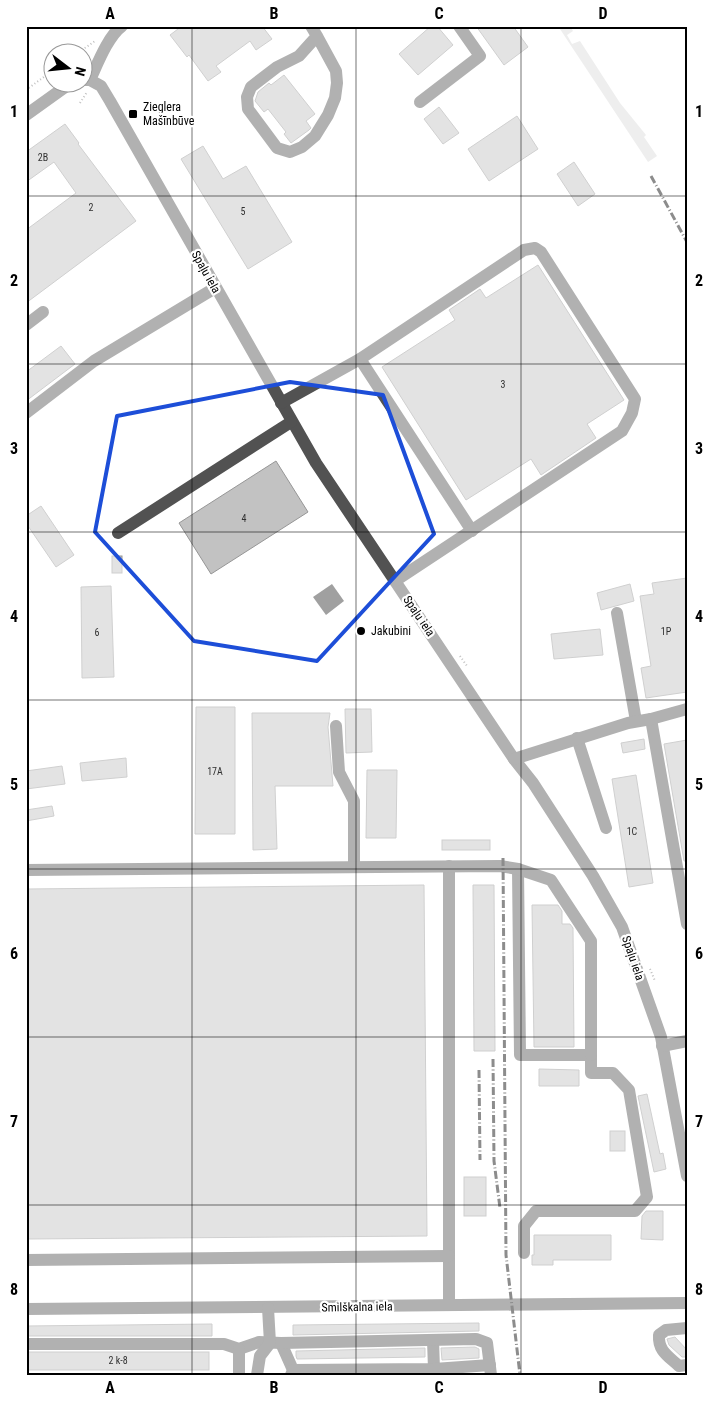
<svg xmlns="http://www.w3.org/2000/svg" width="713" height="1401" font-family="'Roboto Condensed',sans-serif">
<rect width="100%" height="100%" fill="#fff"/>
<path fill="#d9d9d9" d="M558,26h12l3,5 -6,4 5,9 8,-3 40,62 26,32 -2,2 13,19 -9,6z"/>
<path fill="#a0a0a0" d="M332,584l12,17 -18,14 -13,-18z"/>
<g fill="#c2c2c2" stroke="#969696">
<path d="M182,26h80l10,13 -16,11 -6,-9 -34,25 5,6 -13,9 -19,-26 -2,2 -17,-22z"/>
<path d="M431,26h6l16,19 -35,30 -19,-21z"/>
<path d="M476,26h37l15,21 -24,18z"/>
<path d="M284,75l31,39 -9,7 5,7 -2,2 -18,13 -7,-9 2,-2 -18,-23 -4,3 -9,-11 3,-9 11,-9 2,2z"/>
<path d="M439,107l20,26 -16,11 -19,-25z"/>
<path d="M517,116l21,33 -49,32 -21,-32z"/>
<path d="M65,124l14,19 -1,1 58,77 -110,82v-73l50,-37 -22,-31 -28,20v-30z"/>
<path d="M203,146l20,33 23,-13 46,76 -44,27 -67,-110z"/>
<path d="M574,162l21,32 -17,12 -21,-32z"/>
<path d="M538,265l86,135 -37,24 9,14 -55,37 -10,-16 -65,41 -84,-133 73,-47 -6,-10 31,-21 6,9z"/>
<path d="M61,346l14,18 -49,37v-29z"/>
<path d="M276,461l32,51 -97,62 -32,-51z"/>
<path d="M41,506l33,49 -18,12 -30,-44v-7z"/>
<rect x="112" y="556" width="10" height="17"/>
<path d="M687,578v114l-41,6 -5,-30 10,-2 -11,-70 14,-2 -2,-11z"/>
<path d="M630,584l4,17 -33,9 -4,-17z"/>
<path d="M111,586l3,91 -32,1 -1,-91z"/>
<path d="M600,629l3,26 -49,4 -3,-25z"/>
<path d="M196,707h39v127h-40z"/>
<path d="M345,709h26l1,43 -26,1z"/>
<path d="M252,713h78l-2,14 5,59h-58l2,63 -24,1z"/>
<path d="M644,739l1,10 -22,4 -2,-10z"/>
<path d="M687,740v121h-3l-20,-117z"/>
<path d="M126,758l1,19 -45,4 -2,-18z"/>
<path d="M62,766l3,18 -39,5v-18z"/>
<path d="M367,770h30l-1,68h-30z"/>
<path d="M636,775l17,108 -24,4 -17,-108z"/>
<path d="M52,806l2,10 -28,5v-11z"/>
<rect x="442" y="840" width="48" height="10"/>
<path d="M424,885l3,351 -401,3v-350z"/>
<path d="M473,885h21l1,166h-21z"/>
<path d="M532,905h26l4,6v13h8l3,4 1,119h-40z"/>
<path d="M539,1069l40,1v16h-40z"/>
<path d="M647,1094l13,60 3,-1 3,16 -12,3 -16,-76z"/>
<rect x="610" y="1131" width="15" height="20"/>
<rect x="464" y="1177" width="22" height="39"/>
<path d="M646,1211h17v29l-22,-1 1,-23z"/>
<path d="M534,1235h77v25h-58v5h-21v-10h2z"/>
<path d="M479,1323v8l-186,4v-10z"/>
<path d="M212,1324v12h-186v-10z"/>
<path d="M675,1337l12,13 -1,7h-4l-13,-12 -2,-6z"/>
<path d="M475,1347l4,2v9l-37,2 -1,-12z"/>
<path d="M425,1348v9l-128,2 -1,-3v-5z"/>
<rect x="26" y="1352" width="183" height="18"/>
</g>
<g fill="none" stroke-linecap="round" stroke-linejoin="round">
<g stroke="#747474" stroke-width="2" stroke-dasharray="1 2.5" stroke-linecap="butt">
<path d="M79,52l16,-11"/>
<path d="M26,90l26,-19"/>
<path d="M80,103l7,-11"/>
<path d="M460,656l7,10"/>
<path d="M650,969l5,12"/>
</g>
<g stroke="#525252" stroke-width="12">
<path d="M311,26l6,10 19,35 1,12 -2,15 -7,17 -13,21 -13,11 -12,5 -13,-4 -29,-39 -1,-12 4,-10 26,-20 22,-11 18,-20"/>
<path d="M84,80h6c7,-15 18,-44 32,-54"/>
<path d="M90,80l11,6 9,15 206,362 198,296 19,24 60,93 29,51 39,110 26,139"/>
<path d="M420,102l60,-46 -21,-30"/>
<path d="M26,115l46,-33"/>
<path d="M26,325l17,-13"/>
<path d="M360,359l112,172"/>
<path d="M281,403l79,-44 164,-109 11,-2 6,4 94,147 -3,14 -10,18 -227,150"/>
<path d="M26,413l68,-52 121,-73"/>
<path d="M118,533l173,-111"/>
<path d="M617,613l19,108"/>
<path d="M651,719l36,205"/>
<path d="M336,726l3,46 15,29v66"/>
<path d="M577,738l29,90"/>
<path d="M514,759l114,-36 23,-4 36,-10"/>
<path d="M449,866v439"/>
<path d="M518,869l2,186h71v18h22l16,17 18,107 -12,14h-99l-12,15v27"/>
<path d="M26,870l474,-4 18,3 33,11 40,61v114"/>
<path d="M662,1046l25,-5"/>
<path d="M26,1260l423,-4"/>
<path d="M26,1309l661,-6"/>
<path d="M687,1328l-21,2 -7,5c-1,16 9,21 20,31l8,-1"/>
<path d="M433,1340l1,29"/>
<path d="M281,1343l12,27 -2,5"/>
<path d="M26,1344h198l15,5 20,-7 22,1 195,-4 11,4 4,32"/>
<path d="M239,1349v26"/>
<path d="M293,1370l141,-1 56,-4"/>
<path d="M257,1375l3,-19 10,-13 -2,-35"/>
</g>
<g stroke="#000" stroke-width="3" stroke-dasharray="8 2.5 1 2.5" stroke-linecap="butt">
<path d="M651,176l36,66"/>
<path d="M503,858l3,397 14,120"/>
<path d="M493,1059l1,102 6,47"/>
<path d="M479,1070l1,90"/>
</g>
</g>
<path d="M0 0H713V1401H0ZM290,382l93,13 51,139 -117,127 -123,-20 -99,-109 22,-116z" fill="#fff" fill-opacity=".55" fill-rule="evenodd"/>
<path fill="none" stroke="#1d4ed8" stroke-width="4" stroke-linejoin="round" d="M290,382l93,13 51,139 -117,127 -123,-20 -99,-109 22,-116z"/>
<path fill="none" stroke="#000" stroke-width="1" stroke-opacity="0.55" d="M192,26v1349M356,26v1349M521,26v1349M26,196h661M26,364h661M26,532h661M26,700h661M26,869h661M26,1037h661M26,1205h661"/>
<g fill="#000" stroke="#fff" stroke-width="2">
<rect x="128" y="109" width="10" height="10" rx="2.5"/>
<circle cx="361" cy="631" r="5"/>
</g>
<g text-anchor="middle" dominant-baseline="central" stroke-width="4.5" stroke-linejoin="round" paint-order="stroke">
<g font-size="10" fill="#303030">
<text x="43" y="157">2B</text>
<text x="91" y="207">2</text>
<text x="243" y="211">5</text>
<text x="503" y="384">3</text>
<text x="244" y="518">4</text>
<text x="666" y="631">1P</text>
<text x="97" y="632">6</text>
<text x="215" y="771">17A</text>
<text x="632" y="831">1C</text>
<text x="118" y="1360">2 k-8</text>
</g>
<g font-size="12" fill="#000" stroke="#fff" text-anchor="start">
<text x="143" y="107">Zieglera<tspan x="143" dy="14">Mašīnbūve</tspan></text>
<text x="371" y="631">Jakubini</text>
</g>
<g font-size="12" fill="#000" stroke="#fff">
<text transform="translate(206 272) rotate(61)">Spaļu iela</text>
<text transform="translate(419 616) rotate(56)">Spaļu iela</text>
<text transform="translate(633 958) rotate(71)">Spaļu iela</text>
<text transform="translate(357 1307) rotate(-1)">Smilškalna iela</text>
</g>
</g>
<rect width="713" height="1401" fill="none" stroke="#ffffff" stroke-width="55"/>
<g transform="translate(68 68) rotate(106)"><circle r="24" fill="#ffffff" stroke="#999999"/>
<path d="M0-4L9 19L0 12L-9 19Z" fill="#000000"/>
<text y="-8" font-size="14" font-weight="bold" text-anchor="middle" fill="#000000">N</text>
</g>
<rect x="28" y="28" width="658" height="1346" fill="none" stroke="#000" stroke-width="2"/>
<g font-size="16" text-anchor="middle" font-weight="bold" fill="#000">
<text x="110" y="19">A</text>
<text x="274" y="19">B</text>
<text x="439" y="19">C</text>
<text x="603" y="19">D</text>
<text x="14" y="117">1</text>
<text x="699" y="117">1</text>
<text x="14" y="286">2</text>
<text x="699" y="286">2</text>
<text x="14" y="454">3</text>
<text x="699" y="454">3</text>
<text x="14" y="622">4</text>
<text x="699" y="622">4</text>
<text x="14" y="790">5</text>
<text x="699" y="790">5</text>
<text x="14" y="959">6</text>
<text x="699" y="959">6</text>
<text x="14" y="1127">7</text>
<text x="699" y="1127">7</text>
<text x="14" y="1295">8</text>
<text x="699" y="1295">8</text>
<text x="110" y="1393">A</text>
<text x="274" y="1393">B</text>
<text x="439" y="1393">C</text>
<text x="603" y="1393">D</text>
</g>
</svg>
